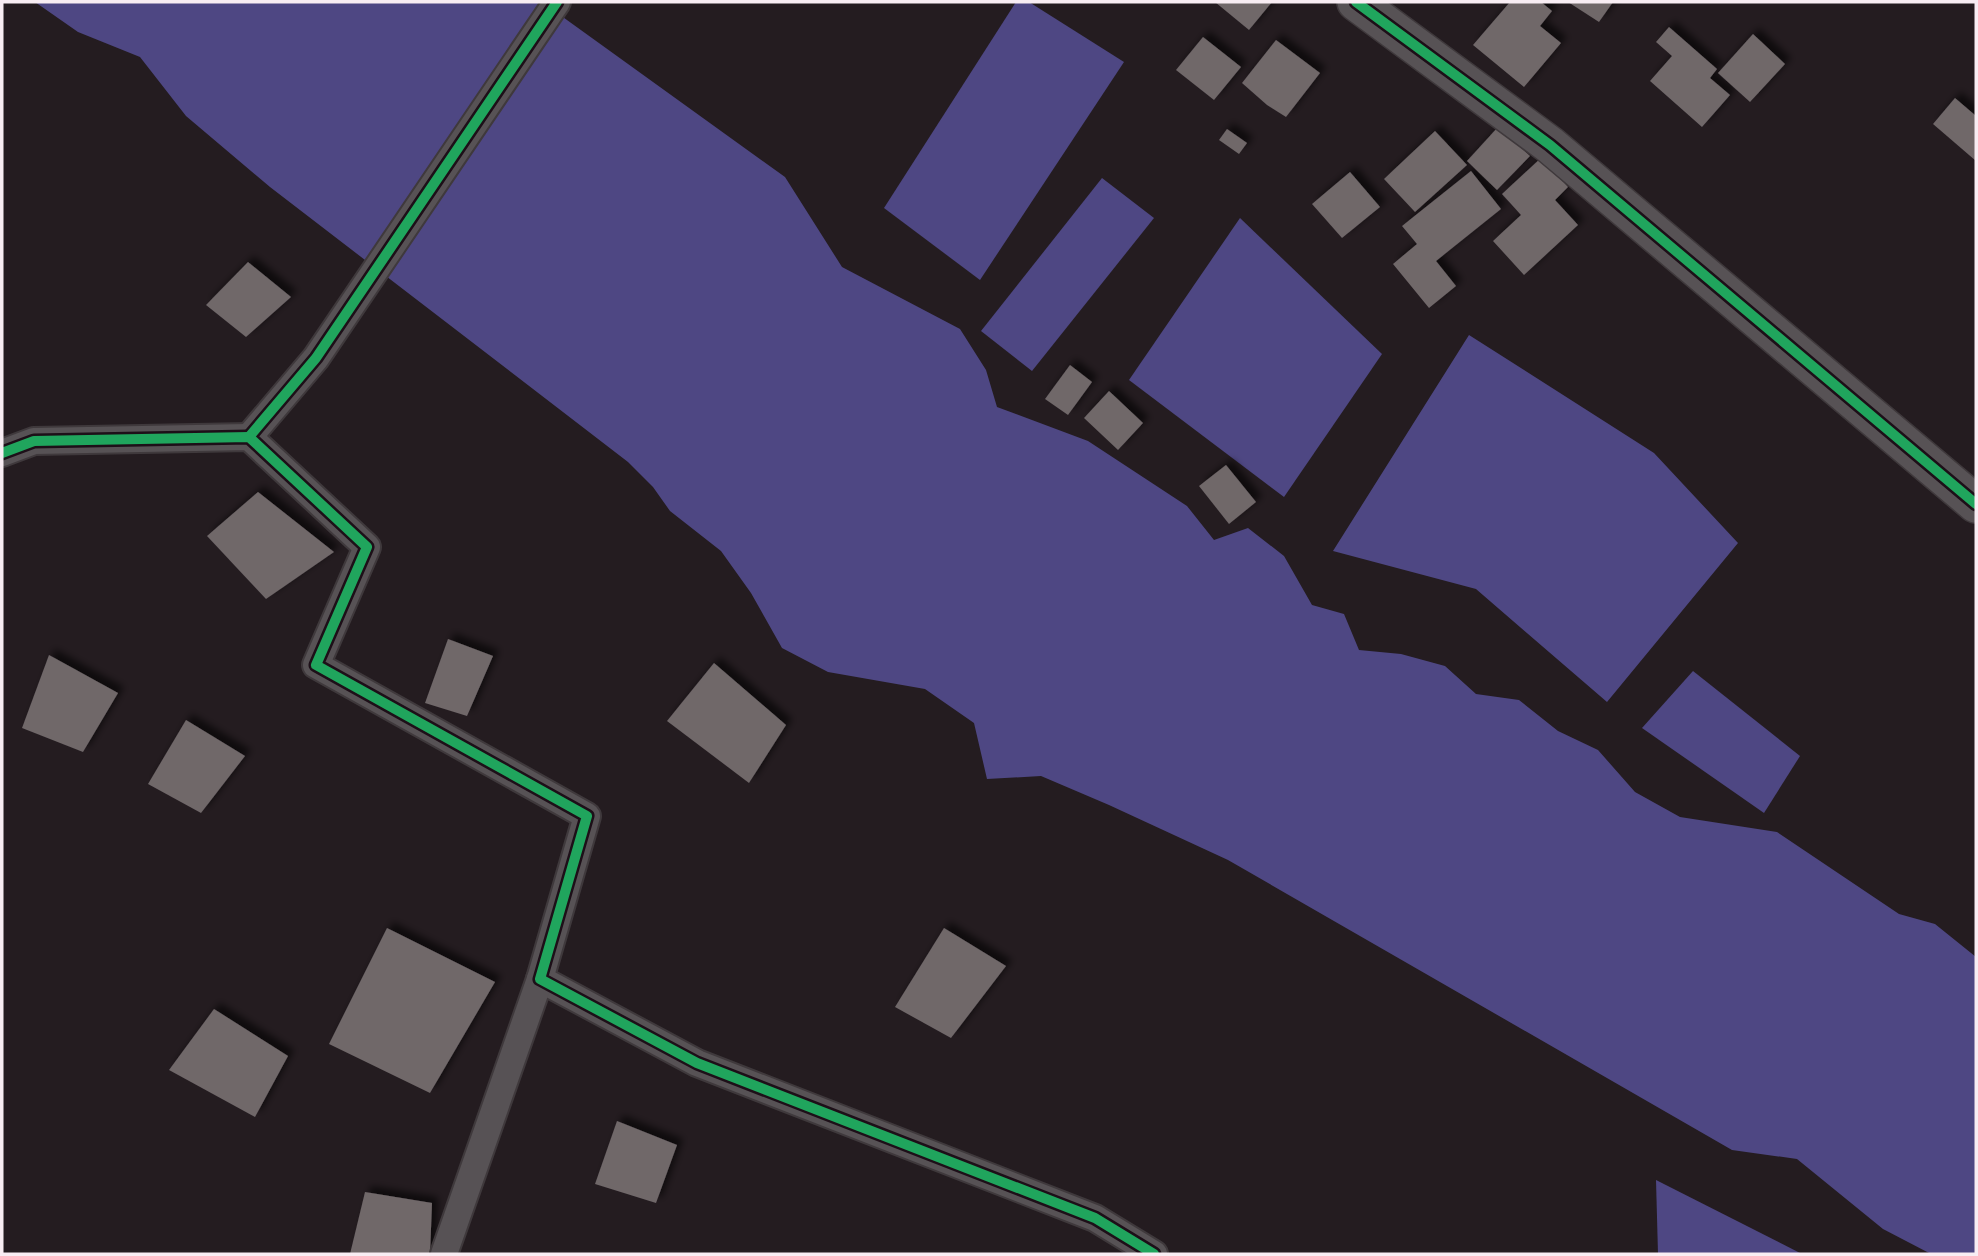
<svg xmlns="http://www.w3.org/2000/svg" width="1978" height="1256" font-family="Lora,serif">
<defs>
<filter id="shadow"><feDropShadow dx="6" dy="-6" stdDeviation="3.5" flood-color="#0009"/></filter>
</defs>
<rect width="100%" height="100%" fill="#241c20"/>
<g fill="#4e4783">
<path d="M35,2h507l243,175 57,90 118,62 26,41 11,37 91,34 99,65 27,34 34,-12 36,28 28,49 32,9 15,36 42,4 44,12 31,28 43,6 39,31 40,19 37,42 45,25 97,15 122,82 36,10 41,33v297h-45l-48,-25 -86,-70 -65,-9 -504,-290 -119,-55 -68,-29 -54,3 -13,-56 -49,-34 -97,-17 -46,-24 -31,-55 -30,-42 -51,-40 -17,-24 -25,-25 -358,-275 -84,-71 -46,-59 -62,-25z"/>
<path d="M1016,2h13l95,60 -144,218 -96,-72z"/>
<path d="M1102,178l52,40 -122,153 -51,-40z"/>
<path d="M1240,218l142,136 -98,143 -155,-117z"/>
<path d="M1469,335l185,118 84,90 -131,159 -131,-113 -143,-38z"/>
<path d="M1693,671l107,85 -36,57 -122,-85z"/>
<path d="M1656,1180l146,74h-144z"/>
</g>
<g fill="#6f6769" filter="url(#shadow)">
<path d="M1215,2h57l-23,28z"/>
<path d="M1510,2h31l11,9 -12,15 21,17 -37,44 -51,-42z"/>
<path d="M1568,2h45l-14,20z"/>
<path d="M1669,27l48,42 -7,9 20,17 -28,32 -52,-46 22,-25 -16,-14z"/>
<path d="M1753,34l32,30 -35,38 -32,-29z"/>
<path d="M1203,37l38,30 -27,33 -38,-30z"/>
<path d="M1276,40l44,33 -34,44 -19,-12 -25,-22z"/>
<path d="M1955,98l21,18v45l-43,-37z"/>
<path d="M1498,127l32,29 -33,34 -30,-29z"/>
<path d="M1227,129l20,14 -8,11 -20,-14z"/>
<path d="M1435,131l32,34 -52,47 -31,-33z"/>
<path d="M1541,158l27,29 -13,13 23,25 -54,50 -31,-34 28,-26 -19,-21z"/>
<path d="M1471,171l30,38 -65,52 20,25 -27,22 -36,-44 24,-20 -15,-18z"/>
<path d="M1350,172l30,35 -38,31 -30,-34z"/>
<path d="M248,262l43,35 -45,40 -40,-32z"/>
<path d="M1070,365l22,17 -24,33 -23,-16z"/>
<path d="M1109,391l34,32 -25,27 -34,-32z"/>
<path d="M1226,465l30,37 -27,22 -30,-38z"/>
<path d="M258,492l76,60 -68,47 -59,-63z"/>
<path d="M448,639l45,17 -26,60 -42,-13z"/>
<path d="M49,655l69,38 -35,59 -61,-24z"/>
<path d="M714,663l72,62 -37,58 -82,-62z"/>
<path d="M186,720l59,36 -44,57 -53,-29z"/>
<path d="M387,928l108,54 -65,111 -101,-49z"/>
<path d="M944,928l62,38 -55,72 -56,-31z"/>
<path d="M214,1009l74,47 -33,61 -86,-47z"/>
<path d="M617,1121l60,24 -21,58 -61,-19z"/>
<path d="M365,1192l67,11 -2,51h-80z"/>
</g>
<g fill="none" stroke-linecap="round" stroke-linejoin="round">
<defs>
<g id="street">
<path d="M249,437l67,-79 241,-356"/>
<path d="M2,453l32,-12 215,-4 118,110 -51,118 271,151 -47,163 157,84 398,155 59,36"/>
<path d="M444,1254l96,-275"/>
</g>
<path id="secondary" d="M1356,2l194,143 426,359"/>
</defs>
<use href="#street" stroke="#3f393c" stroke-width="30"/>
<use href="#secondary" stroke="#3f393c" stroke-width="40"/>
<use href="#street" stroke="#575255" stroke-width="26"/>
<use href="#secondary" stroke="#575255" stroke-width="37"/>
<defs>
<g id="cycleway">
<path d="M1356,2l194,143 426,359"/>
<path d="M249,437l67,-79 241,-356"/>
<path d="M2,453l32,-12 215,-4 118,110 -51,118 271,151 -47,163 157,84 398,155 59,36"/>
</g>
</defs>
<use href="#cycleway" stroke="#1d0f18" stroke-width="15"/>
<use href="#cycleway" stroke="#20a55d" stroke-width="10"/>
</g>
<rect width="1978" height="1256" fill="none" stroke="#f8edf3" stroke-width="7"/>
</svg>
